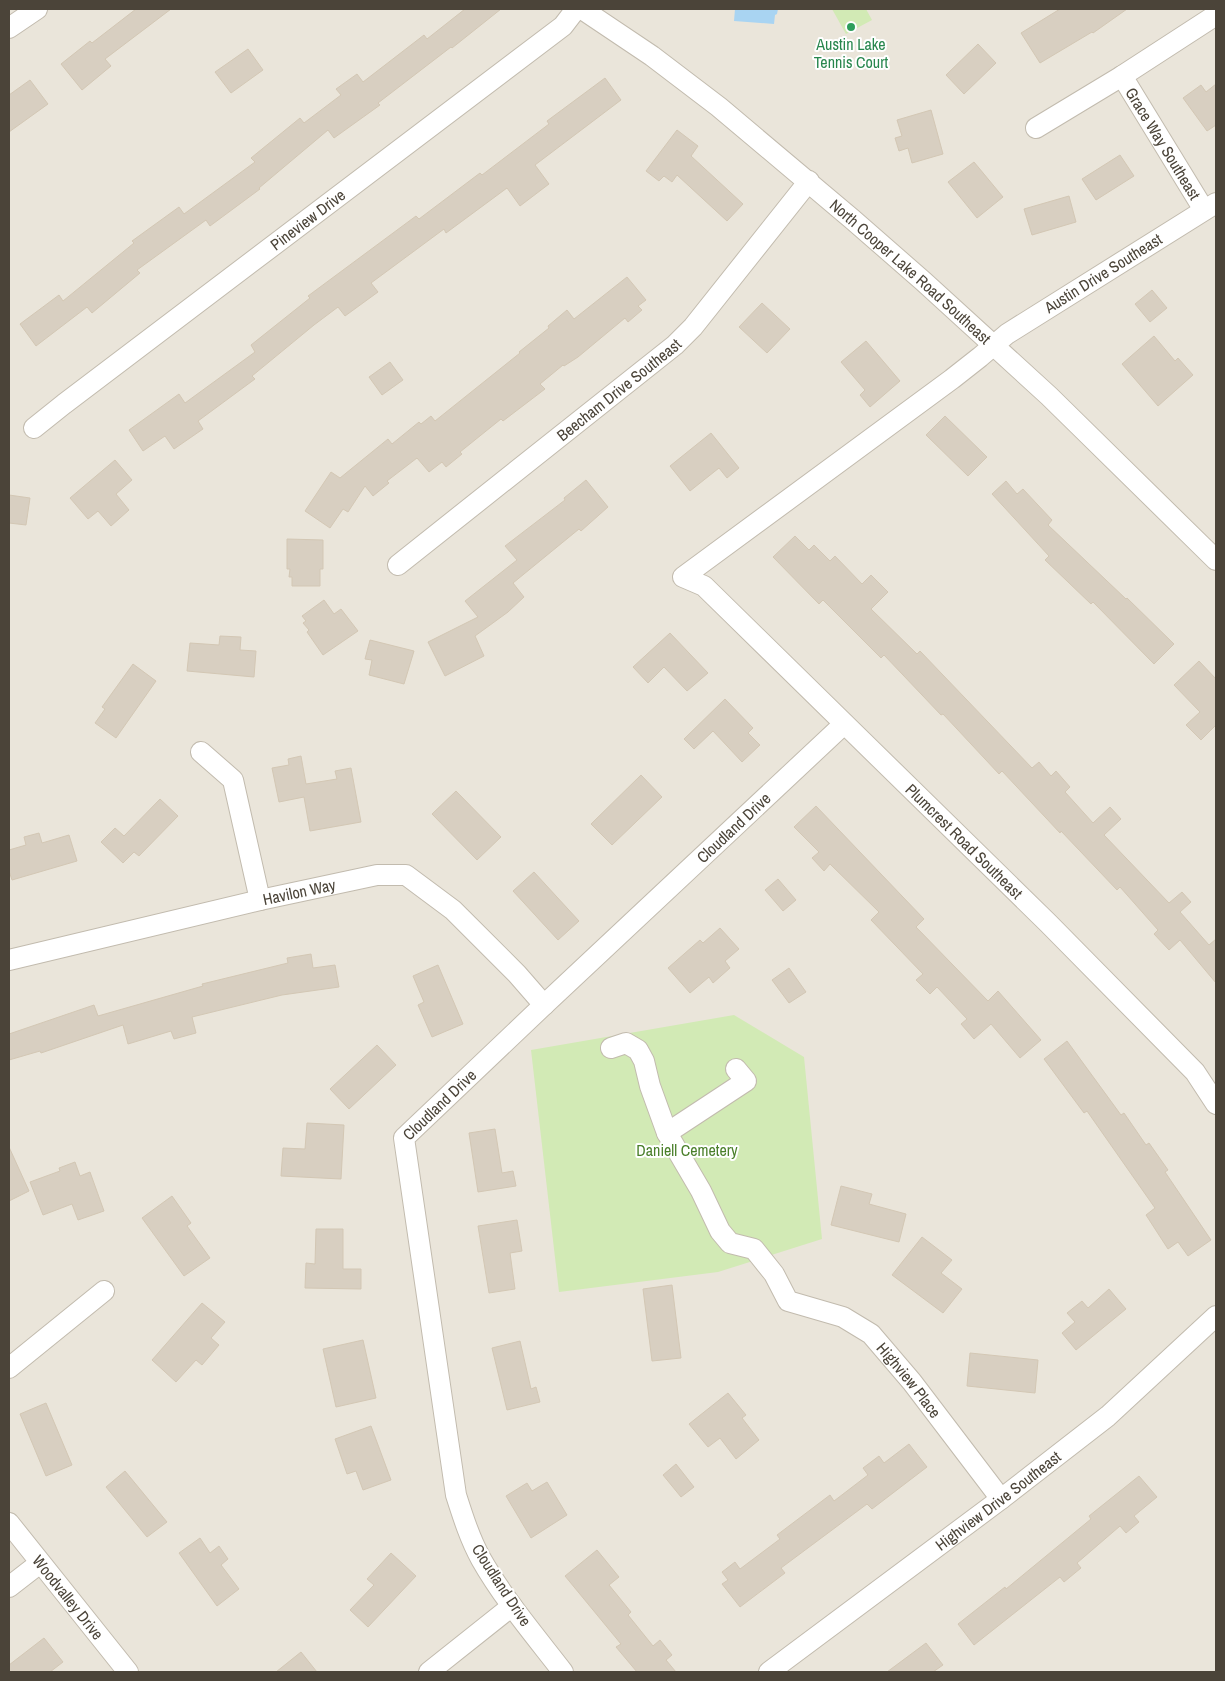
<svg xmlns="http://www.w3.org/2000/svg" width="1225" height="1681" font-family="'Archivo Narrow',sans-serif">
<rect width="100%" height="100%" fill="#f6f3ec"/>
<rect fill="#eae5da" x="9" y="9" width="1207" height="1663"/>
<g fill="#d2eab5">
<path d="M832,9h34l6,11 -26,14z"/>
<path d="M734,1015l70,42 18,182 -104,33 -159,20 -28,-242z"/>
</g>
<path fill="#a9d4f2" d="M735,9h43l-1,5 -2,1 -1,9 -40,-3z"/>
<g fill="#d8cfc1" stroke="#d3c7b4">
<path d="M136,9h35l-66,50 6,7 -29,24 -21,-26 29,-23 2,2z"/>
<path d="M465,9h36l-49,39 -1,-1 -73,56 2,2 -46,33 -6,-8 -69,58 1,1 -50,37 -4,-6 -69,50 3,3 -48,40 -5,-6 -51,39 -16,-22 39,-29 4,6 71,-58 -2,-2 47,-34 5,7 71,-52 -4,-4 49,-40 4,5 37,-28 -5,-6 21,-15 6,8 61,-47 3,4z"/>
<path d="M1060,9h67l-34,24 -1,-1 -52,31 -19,-30z"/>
<path d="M978,44l18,19 -32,31 -18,-19z"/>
<path d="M248,49l15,21 -32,23 -16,-21z"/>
<path d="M605,78l16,22 -86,65 14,19 -29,22 -13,-18 -61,45 -2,-4 -73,54 7,9 -33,24 -7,-9 -24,18 -62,51 3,3 -57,42 5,8 -29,20 -9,-13 -22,15 -14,-21 50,-36 6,9 70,-51 -4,-7 59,-47 -2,-2 108,-80 3,3 61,-46 2,2 67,-51 -2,-3z"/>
<path d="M30,80l18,24 -39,28v-37z"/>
<path d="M1216,84v41l-9,6 -24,-33 18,-13 5,7z"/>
<path d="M931,110l12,44 -31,9 -4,-15 -9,3 -4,-13 7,-2 -5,-16z"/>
<path d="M677,130l21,16 -7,10 52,48 -16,17 -50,-46 -5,7 -8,-6 -5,5 -13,-10z"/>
<path d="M1120,155l14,21 -38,24 -14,-21z"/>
<path d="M974,162l29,35 -26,21 -29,-36z"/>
<path d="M1069,196l7,26 -44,13 -8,-26z"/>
<path d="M627,277l19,23 -8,6 4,4 -14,12 -3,-4 -47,39 -14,9 -1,-1 -23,19 5,5 -42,32 -2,-2 -41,33 2,2 -16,13 -4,-5 -13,10 -12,-14 -30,23 2,2 -16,13 -8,-10 -17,26 -5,-3 -13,19 -25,-17 26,-39 9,6 48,-39 4,5 27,-22 2,2 10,-8 4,5 85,-68 -1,-1 30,-24 -1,-2 19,-16 7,9z"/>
<path d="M1152,290l15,18 -17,14 -15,-18z"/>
<path d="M762,303l28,26 -23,24 -28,-26z"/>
<path d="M1154,336l21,25 3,-3 15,17 -35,31 -36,-42z"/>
<path d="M866,341l34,40 -30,26 -10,-12 5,-5 -24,-28z"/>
<path d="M390,362l13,18 -21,15 -13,-18z"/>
<path d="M945,416l42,41 -19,19 -42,-41z"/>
<path d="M711,433l28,35 -12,10 -8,-10 -29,23 -20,-25z"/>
<path d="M115,460l17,20 -16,14 13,16 -18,16 -13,-15 -10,8 -18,-21z"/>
<path d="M586,480l22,27 -27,24 -2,-2 -66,54 11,14 -16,15 -33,24 9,20 -39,20 -17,-34 50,-25 -13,-16 52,-41 -12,-14 60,-46 -1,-2z"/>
<path d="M1006,481l11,13 6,-5 29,31 -4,5 78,74 1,-1 47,46 -20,20 -61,-62 -2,2 -46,-44 4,-4 -57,-62z"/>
<path d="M9,495l21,3 -4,27 -17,-2z"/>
<path d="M795,536l14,14 5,-5 16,16 5,-5 27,28 9,-9 17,17 -17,17 46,45 3,-3 112,117 7,-6 12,14 5,-5 14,16 -5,5 28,31 17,-16 11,12 -17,16 65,68 13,-11 9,10 -11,10 29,33 7,-6v44l-36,-43 -11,10 -15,-16 4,-4 -38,-43 -3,3 -56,-59 -1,2 -58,-62 -3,3 -56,-60 -2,1 -57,-60 -3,3 -58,-58 -4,4 -46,-47z"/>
<path d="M287,539l36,1v29h-3v17h-28v-9h-3l1,-8h-3z"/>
<path d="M324,600l10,14 7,-5 17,22 -35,24 -16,-23 2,-2 -6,-7 3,-2 -4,-5z"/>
<path d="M670,633l38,40 -21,18 -23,-24 -16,16 -15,-16z"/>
<path d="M220,636l21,1 -1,13 16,1 -2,26 -67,-6 3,-28 29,2z"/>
<path d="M370,640l44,11 -10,33 -35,-9 3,-15 -7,-1z"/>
<path d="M1199,661l17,18v46l-15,15 -15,-15 14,-13 -26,-27z"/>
<path d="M133,664l23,17 -40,57 -21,-15 10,-14 -3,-2z"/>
<path d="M725,699l28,29 -5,5 12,12 -18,17 -29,-31 -19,18 -10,-10z"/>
<path d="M301,756l5,28 31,-5 -2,-8 16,-3 10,54 -51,9 -6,-34 -25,5 -7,-34 17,-3 -1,-6z"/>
<path d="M641,775l21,22 -50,48 -21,-21z"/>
<path d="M456,791l45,46 -24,23 -45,-46z"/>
<path d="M160,799l18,17 -39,40 -5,-4 -11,11 -22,-21 14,-14 9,8z"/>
<path d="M816,806l108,113 -8,8 72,74 10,-10 43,49 -21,18 -29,-34 -17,15 -13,-15 6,-5 -30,-32 -7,7 -14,-14 7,-6 -52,-54 8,-8 -49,-48 -6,7 -12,-13 7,-6 -25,-25z"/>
<path d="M39,833l3,10 27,-8 8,26 -65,19 -3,-9v-21l17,-5 -2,-8z"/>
<path d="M534,872l45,49 -21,19 -45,-49z"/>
<path d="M778,879l18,21 -13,11 -18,-21z"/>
<path d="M720,928l19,21 -14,12 5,7 -17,15 -4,-6 -19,16 -22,-25 32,-28 3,3z"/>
<path d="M311,954l2,14 22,-3 4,22 -57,8 -90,22 4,16 -22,6 -3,-8 -43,13 -5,-19 -82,28 -1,-2 -31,9v-26l85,-29 4,11 105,-30 -1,-2 86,-21 -1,-5z"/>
<path d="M438,965l25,59 -31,13 -14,-32 6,-3 -11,-26z"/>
<path d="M789,968l17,24 -17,11 -17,-23z"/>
<path d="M1067,1041l54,74 3,-2 22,32 3,-2 19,27 -3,2 46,68 -23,16 -10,-14 -10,7 -22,-34 9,-7 -68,-97 -3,2 -40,-54z"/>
<path d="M377,1045l19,20 -47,44 -19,-20z"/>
<path d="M307,1123l37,2 -3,54 -60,-3 2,-28 22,1z"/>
<path d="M495,1129l7,44 11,-2 3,15 -38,6 -9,-59z"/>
<path d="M9,1147l20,44 -20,10z"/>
<path d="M75,1162l5,14 10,-4 14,39 -26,9 -6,-16 -29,11 -13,-33 30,-11 -1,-3z"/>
<path d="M841,1186l31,8 -3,10 37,10 -7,28 -68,-17z"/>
<path d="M172,1196l19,27 -4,3 23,32 -26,18 -42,-58z"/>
<path d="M517,1220l5,31 -12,2 5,36 -26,4 -11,-67z"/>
<path d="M316,1229h27v40h18v20l-56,-1 1,-25 9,1z"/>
<path d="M922,1237l30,23 -11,13 21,16 -19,24 -51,-38z"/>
<path d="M672,1285l9,73 -29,3 -9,-72z"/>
<path d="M1109,1289l17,20 -50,41 -14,-17 13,-11 -8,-9 15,-12 6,7z"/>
<path d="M202,1303l23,19 -14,16 8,7 -17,20 -6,-5 -20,22 -24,-22z"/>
<path d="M363,1340l13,58 -40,9 -13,-58z"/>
<path d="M520,1341l11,48 5,-2 4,15 -33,8 -15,-62z"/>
<path d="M970,1353l68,7 -3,33 -68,-7z"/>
<path d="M728,1393l18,22 -4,3 17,22 -23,19 -16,-21 -12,9 -19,-23z"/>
<path d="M46,1403l26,62 -26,11 -26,-62z"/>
<path d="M371,1426l20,54 -28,10 -7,-19 -9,3 -12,-35z"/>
<path d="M909,1444l18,23 -55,42 -5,-5 -86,64 4,5 -45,34 -18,-23 6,-4 -6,-8 13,-10 5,7 40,-30 -3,-4 53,-40 4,6 34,-26 -5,-7 16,-12 5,7z"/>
<path d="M676,1464l18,23 -13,10 -18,-22z"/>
<path d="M125,1471l42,51 -20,15 -41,-50z"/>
<path d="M1139,1476l18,21 -23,19 5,6 -13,11 -6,-7 -43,37 4,5 -17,14 -4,-5 -86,68 -16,-21 47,-37 1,2 85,-70 -2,-3z"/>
<path d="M547,1482l20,33 -36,23 -25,-42 21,-13 5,8z"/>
<path d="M200,1538l10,15 9,-7 9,13 -7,6 18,24 -22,17 -38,-53z"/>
<path d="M597,1550l22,27 -10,8 22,27 -3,3 25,31 7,-6 12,15 -6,5 10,12h-39l-21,-25 5,-3 -56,-68z"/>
<path d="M391,1553l25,23 -48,51 -18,-17 24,-25 -7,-6z"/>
<path d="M44,1638l19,24 -13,10h-41v-7z"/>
<path d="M926,1643l17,22 -10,7h-46z"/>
<path d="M301,1652l16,20h-41z"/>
</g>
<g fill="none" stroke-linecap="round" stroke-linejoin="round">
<defs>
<g id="minor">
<path id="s1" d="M582,9l70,47 67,51 133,112 71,62 126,115 167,164"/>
<path d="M9,28l28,-19"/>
<path id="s2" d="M1122,76l82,134"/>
<path d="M1036,128l86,-52 94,-61"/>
<path id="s3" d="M1216,203l-209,131 -27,23 -28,22 -269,198 21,9 344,337 147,149 21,32"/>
<path id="s4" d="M34,428l30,-24 499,-378 13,-17"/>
<path id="s5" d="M398,565l277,-220 18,-18 116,-146"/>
<path d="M201,752l32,28 27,120"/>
<path id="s6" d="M9,960l251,-60 117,-25h29l47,35 64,64 27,31"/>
<path id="s7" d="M611,1048l15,-5 12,7 6,11 6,25 17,47 34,58 19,40 10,12 24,6 20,25 14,27 55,16 28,17 41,48 89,117"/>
<path d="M667,1133l79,-52 -10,-12"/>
<path d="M9,1368l95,-77"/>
<path id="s8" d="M9,1523l119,149"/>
<path d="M9,1587l31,-24"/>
<path d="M429,1672l83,-66"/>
<path id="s9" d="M563,1672c-27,-35 -60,-74 -82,-113 -11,-20 -18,-42 -25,-64l-52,-357 140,-133 300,-281"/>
<path id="s10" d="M769,1672l232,-173 107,-83 108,-100"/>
</g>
</defs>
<use href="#minor" stroke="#c2bbae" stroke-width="22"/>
<use href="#minor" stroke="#fff" stroke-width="20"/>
</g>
<circle fill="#2e9e5b" stroke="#fff" stroke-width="2" cx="851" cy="27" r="5"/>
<g text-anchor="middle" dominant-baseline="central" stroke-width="4" stroke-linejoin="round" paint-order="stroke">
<g font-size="16" fill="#27864d" stroke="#fff">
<text x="851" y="44">Austin Lake<tspan x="851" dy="18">Tennis Court</tspan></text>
</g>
<g font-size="16" fill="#4b4439" stroke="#fff">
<text stroke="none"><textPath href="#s2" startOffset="79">Grace Way Southeast</textPath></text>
<text stroke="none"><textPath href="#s4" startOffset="344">Pineview Drive</textPath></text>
<text stroke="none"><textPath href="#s1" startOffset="421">North Cooper Lake Road Southeast</textPath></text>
<text transform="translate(1103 273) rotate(-32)">Austin Drive Southeast</text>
<text stroke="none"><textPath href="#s5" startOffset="282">Beecham Drive Southeast</textPath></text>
<text stroke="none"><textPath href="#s9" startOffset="1022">Cloudland Drive</textPath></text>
<text stroke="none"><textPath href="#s3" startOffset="1039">Plumcrest Road Southeast</textPath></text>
<text stroke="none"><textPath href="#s6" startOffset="298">Havilon Way</textPath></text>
<text stroke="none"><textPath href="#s9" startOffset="618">Cloudland Drive</textPath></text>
<text stroke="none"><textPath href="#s7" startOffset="482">Highview Place</textPath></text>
<text stroke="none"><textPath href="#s10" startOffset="286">Highview Drive Southeast</textPath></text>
<text transform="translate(502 1585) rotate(57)">Cloudland Drive</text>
<text stroke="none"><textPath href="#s8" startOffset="95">Woodvalley Drive</textPath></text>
</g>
<g font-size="16" fill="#4a7f2a" stroke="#fff">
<text x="687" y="1150">Daniell Cemetery</text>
</g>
</g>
<rect width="1225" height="1681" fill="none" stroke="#4b4439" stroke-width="20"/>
</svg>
